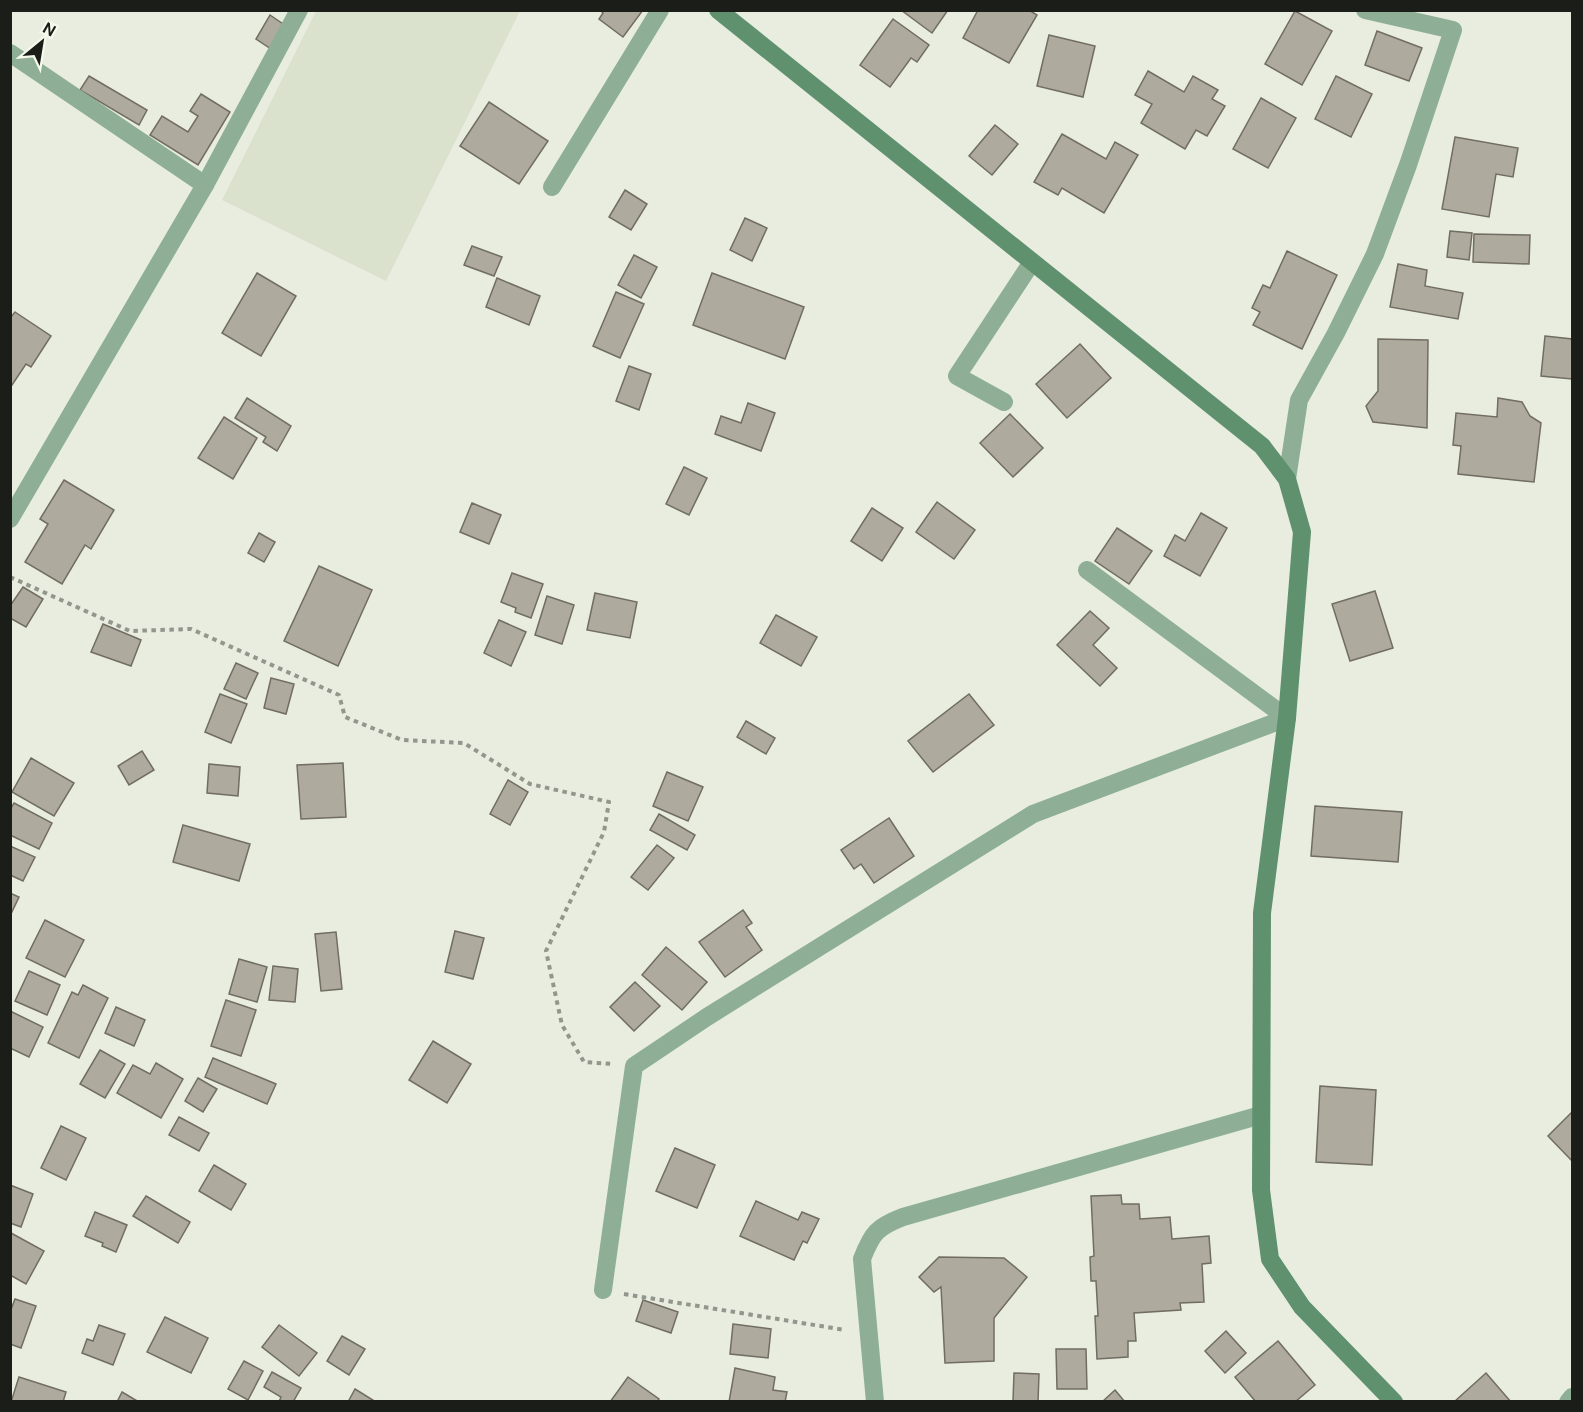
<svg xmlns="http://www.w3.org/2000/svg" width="1583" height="1412" font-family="'DM Sans',sans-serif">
<rect width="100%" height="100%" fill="#e8ede0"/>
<path fill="#dae1cd" d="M316,11h204l-134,270 -164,-81z"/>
<g fill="#aeaa9e" stroke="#716d62" stroke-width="1.5">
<path d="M600,10h43l-20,27 -24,-18 4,-6z"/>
<path d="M901,10h47l-16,23z"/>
<path d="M978,10h51l8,5 -28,48 -46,-25z"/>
<path d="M1295,11l37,20 -30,54 -37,-21z"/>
<path d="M270,15l16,11 -15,23 -15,-10z"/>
<path d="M893,19l36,26 -12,17 -6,-4 -21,29 -30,-22z"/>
<path d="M1377,31l45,17 -13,33 -44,-16z"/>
<path d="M1049,35l46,11 -12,51 -46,-11z"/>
<path d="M1148,71l36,21 9,-16 25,14 -6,9 13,7 -18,30 -11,-6 -11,19 -44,-26 11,-19 -17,-9z"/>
<path d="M89,76l58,34 -8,15 -59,-35z"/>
<path d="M1336,76l36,18 -21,43 -36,-18z"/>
<path d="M201,94l29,18 -32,53 -48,-30 12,-19 26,16 10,-16 -8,-5z"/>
<path d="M1261,98l35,20 -28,50 -35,-19z"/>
<path d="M489,102l59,39 -29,43 -59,-38z"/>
<path d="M995,125l23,19 -26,31 -23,-19z"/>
<path d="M1062,134l44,25 9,-17 23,13 -34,58 -42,-25 -4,7 -24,-13z"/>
<path d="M1455,137l63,11 -5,29 -17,-3 -7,43 -47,-8z"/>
<path d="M625,190l22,14 -16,26 -22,-13z"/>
<path d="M745,218l22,10 -15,33 -22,-11z"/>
<path d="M1450,231l22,2 -3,27 -22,-3z"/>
<path d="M1474,234l56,1 -1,29 -56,-2z"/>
<path d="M472,246l30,11 -8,19 -30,-11z"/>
<path d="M1287,251l50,24 -35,74 -49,-24 7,-13 -8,-4 11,-23 7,3z"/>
<path d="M634,255l23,12 -16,31 -23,-13z"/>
<path d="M1398,264l29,6 -2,16 38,7 -5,26 -68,-12z"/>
<path d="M257,273l39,23 -35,60 -39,-23z"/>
<path d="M712,273l92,34 -19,52 -92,-34z"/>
<path d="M497,278l43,18 -11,29 -43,-18z"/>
<path d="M616,292l28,12 -24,54 -27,-12z"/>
<path d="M15,312l36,24 -20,31 -5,-3 -16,24v-70z"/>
<path d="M1545,336l27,3v40l-31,-3z"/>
<path d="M1378,339l50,1 -1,88 -54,-6 -7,-16 12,-15z"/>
<path d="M1080,344l31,34 -44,40 -31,-34z"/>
<path d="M629,366l22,8 -12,36 -23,-9z"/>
<path d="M247,398l44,28 -14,25 -14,-9 3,-5 -31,-19z"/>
<path d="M1498,398l24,4 8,14 11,7 -7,59 -76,-8 3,-28 -8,-1 3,-32 41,4z"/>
<path d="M748,403l27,10 -14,38 -46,-17 6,-18 20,7z"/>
<path d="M1010,414l33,34 -30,29 -33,-34z"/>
<path d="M224,417l33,21 -24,41 -35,-21z"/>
<path d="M684,467l23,11 -18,37 -23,-11z"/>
<path d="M64,480l50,30 -23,39 -6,-4 -23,39 -37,-22 23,-38 -8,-5z"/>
<path d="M937,502l38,28 -21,29 -38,-27z"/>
<path d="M472,503l29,12 -12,29 -29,-12z"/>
<path d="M872,508l31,20 -21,33 -31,-20z"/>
<path d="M1201,513l26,15 -27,48 -36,-20 11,-21 10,6z"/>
<path d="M1117,528l35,23 -23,33 -34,-23z"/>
<path d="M259,533l16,9 -11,20 -16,-9z"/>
<path d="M319,566l53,24 -34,76 -54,-25z"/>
<path d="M512,573l31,11 -12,34 -16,-6 1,-4 -15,-6z"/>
<path d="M23,587l20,12 -17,28 -16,-9v-12z"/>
<path d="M1375,591l18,57 -43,13 -18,-57z"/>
<path d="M595,593l42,9 -7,36 -43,-8z"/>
<path d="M547,596l27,9 -12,39 -27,-9z"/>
<path d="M1090,611l19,17 -16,17 24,23 -17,18 -43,-41z"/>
<path d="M776,615l41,22 -16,29 -41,-23z"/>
<path d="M499,620l27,12 -15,34 -27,-13z"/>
<path d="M103,624l38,16 -10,26 -40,-14z"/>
<path d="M236,663l22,10 -12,26 -22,-10z"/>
<path d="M271,678l23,6 -8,30 -22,-6z"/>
<path d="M220,694l27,10 -16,39 -26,-11z"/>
<path d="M969,694l25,31 -61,47 -25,-31z"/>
<path d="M746,721l29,17 -9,16 -29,-17z"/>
<path d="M142,751l12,19 -25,15 -11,-19z"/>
<path d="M31,758l43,25 -20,33 -42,-24z"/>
<path d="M343,763l3,54 -45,2 -4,-54z"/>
<path d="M209,764l31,3 -2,29 -31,-3z"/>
<path d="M667,772l36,15 -15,34 -35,-15z"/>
<path d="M508,780l20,12 -18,33 -20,-11z"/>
<path d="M14,803l38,20 -13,26 -29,-14v-25z"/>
<path d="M1315,806l87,6 -4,50 -87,-6z"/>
<path d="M659,814l36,21 -8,15 -37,-20z"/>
<path d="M889,818l25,38 -40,27 -13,-19 -7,5 -13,-19z"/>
<path d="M183,825l67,19 -11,37 -66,-19z"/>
<path d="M657,845l17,13 -26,32 -17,-13z"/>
<path d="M10,846l25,11 -12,24 -13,-6z"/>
<path d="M10,893l9,4 -9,19z"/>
<path d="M743,910l9,13 -6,4 16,23 -37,27 -26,-35z"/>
<path d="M45,920l39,20 -19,37 -39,-19z"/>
<path d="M455,931l29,7 -11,41 -28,-7z"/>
<path d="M336,932l6,57 -21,2 -6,-57z"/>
<path d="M666,947l41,35 -25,28 -40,-35z"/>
<path d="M239,959l28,8 -10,35 -28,-8z"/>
<path d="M273,966l25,3 -3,33 -26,-2z"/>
<path d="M29,971l31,14 -13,30 -32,-14z"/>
<path d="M635,982l25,24 -26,25 -24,-24z"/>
<path d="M83,985l25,13 -29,60 -31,-15 24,-51 6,3z"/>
<path d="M226,1000l30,10 -15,46 -30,-10z"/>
<path d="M116,1007l29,13 -11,26 -29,-13z"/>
<path d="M10,1011l33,16 -14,30 -19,-9z"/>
<path d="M433,1041l38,23 -24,39 -38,-23z"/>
<path d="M100,1050l25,14 -20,34 -25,-14z"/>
<path d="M213,1058l63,26 -9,20 -62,-27z"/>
<path d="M156,1063l27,16 -22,39 -44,-25 16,-28 17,9z"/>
<path d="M198,1078l19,11 -14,23 -18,-11z"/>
<path d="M1320,1086l56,4 -4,75 -56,-3z"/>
<path d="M1572,1112v49l-24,-25z"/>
<path d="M179,1117l30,16 -10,18 -30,-16z"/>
<path d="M61,1126l25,12 -20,42 -25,-12z"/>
<path d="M675,1148l40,17 -18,43 -41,-17z"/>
<path d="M214,1165l32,19 -15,26 -32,-19z"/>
<path d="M10,1185l23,9 -12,33 -11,-4z"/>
<path d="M1121,1195l1,9h17l1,15 30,-2 2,22 37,-3 2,27 -9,1 2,38 -24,1 1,7 -47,3 2,28h-8v16l-31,2 -2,-43h3l-2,-35h-5l-1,-24 4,-1 -3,-60z"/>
<path d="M146,1196l44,26 -12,21 -45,-27z"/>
<path d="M756,1201l42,19 4,-8 17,7 -12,24 -4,-2 -9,19 -54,-24z"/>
<path d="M95,1212l32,13 -11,27 -14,-6 1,-3 -18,-7z"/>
<path d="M11,1233l33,18 -18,33 -16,-9z"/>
<path d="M939,1257l65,1 23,19 -33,41v43l-49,2 -4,-76 -7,5 -15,-15z"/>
<path d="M15,1299l21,7 -15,42 -11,-4v-32z"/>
<path d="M643,1300l35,12 -7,21 -35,-12z"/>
<path d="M165,1317l43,21 -17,35 -44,-21z"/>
<path d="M733,1324l38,5 -3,29 -38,-4z"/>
<path d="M99,1325l26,9 -12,31 -31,-12 5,-14 6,2z"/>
<path d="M279,1325l38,28 -18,23 -37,-29z"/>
<path d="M1226,1331l20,22 -21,20 -20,-22z"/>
<path d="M342,1336l23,13 -16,26 -22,-14z"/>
<path d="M1278,1341l37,44 -20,17h-39l-21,-25z"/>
<path d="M1056,1349h30l1,40h-30z"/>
<path d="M244,1361l19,10 -15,29 -20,-11z"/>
<path d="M735,1368l40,9 -2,13 14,2 -2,10h-56z"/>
<path d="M272,1372l29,16 -8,14h-14l2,-5 -17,-10z"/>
<path d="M1014,1373l25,1 -1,28 -25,-1z"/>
<path d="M1486,1373l25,29h-57z"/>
<path d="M19,1377l47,15 -3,10h-52z"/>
<path d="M628,1377l31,22 -2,3h-47z"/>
<path d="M355,1389l21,13h-28z"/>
<path d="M1115,1390l10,12h-23z"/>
<path d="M122,1392l17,10h-22z"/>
</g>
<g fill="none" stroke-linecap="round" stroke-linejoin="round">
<g stroke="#92968c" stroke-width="4" stroke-dasharray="4.5 4.5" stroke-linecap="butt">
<path d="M10,577l120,54 61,-2 148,66 6,22 57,23 62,3 66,41 79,18 -5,30 -58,119 16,74 22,37 28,2"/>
<path d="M624,1294l221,36"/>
</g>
<g stroke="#8eaf96" stroke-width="18">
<path d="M10,53l195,132"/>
<path d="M552,187l108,-177"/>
<path d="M1004,402l-47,-26 75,-114"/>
<path d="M1287,479l12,-79 37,-67 39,-79 33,-89 45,-135 -88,-20"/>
<path d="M10,519l195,-334 94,-175"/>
<path d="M603,1290l31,-224 73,-49 326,-203 254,-96 -200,-148"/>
<path d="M875,1402l-13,-143c10,-26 15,-32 41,-42l358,-102"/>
<path d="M1568,1402l4,-5"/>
</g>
<path stroke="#5f916e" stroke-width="18" d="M718,10l544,436 25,33 15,53 -15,186 -25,195 -1,277 9,69 32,48 92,95"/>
</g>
<rect width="1583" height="1412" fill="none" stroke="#1b1d18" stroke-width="24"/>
<g transform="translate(42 42) rotate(30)" stroke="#f6faed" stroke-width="4.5" paint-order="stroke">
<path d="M0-4.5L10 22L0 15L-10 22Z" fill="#1b1d18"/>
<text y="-9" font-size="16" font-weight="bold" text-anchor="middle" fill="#1b1d18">N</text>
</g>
</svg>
